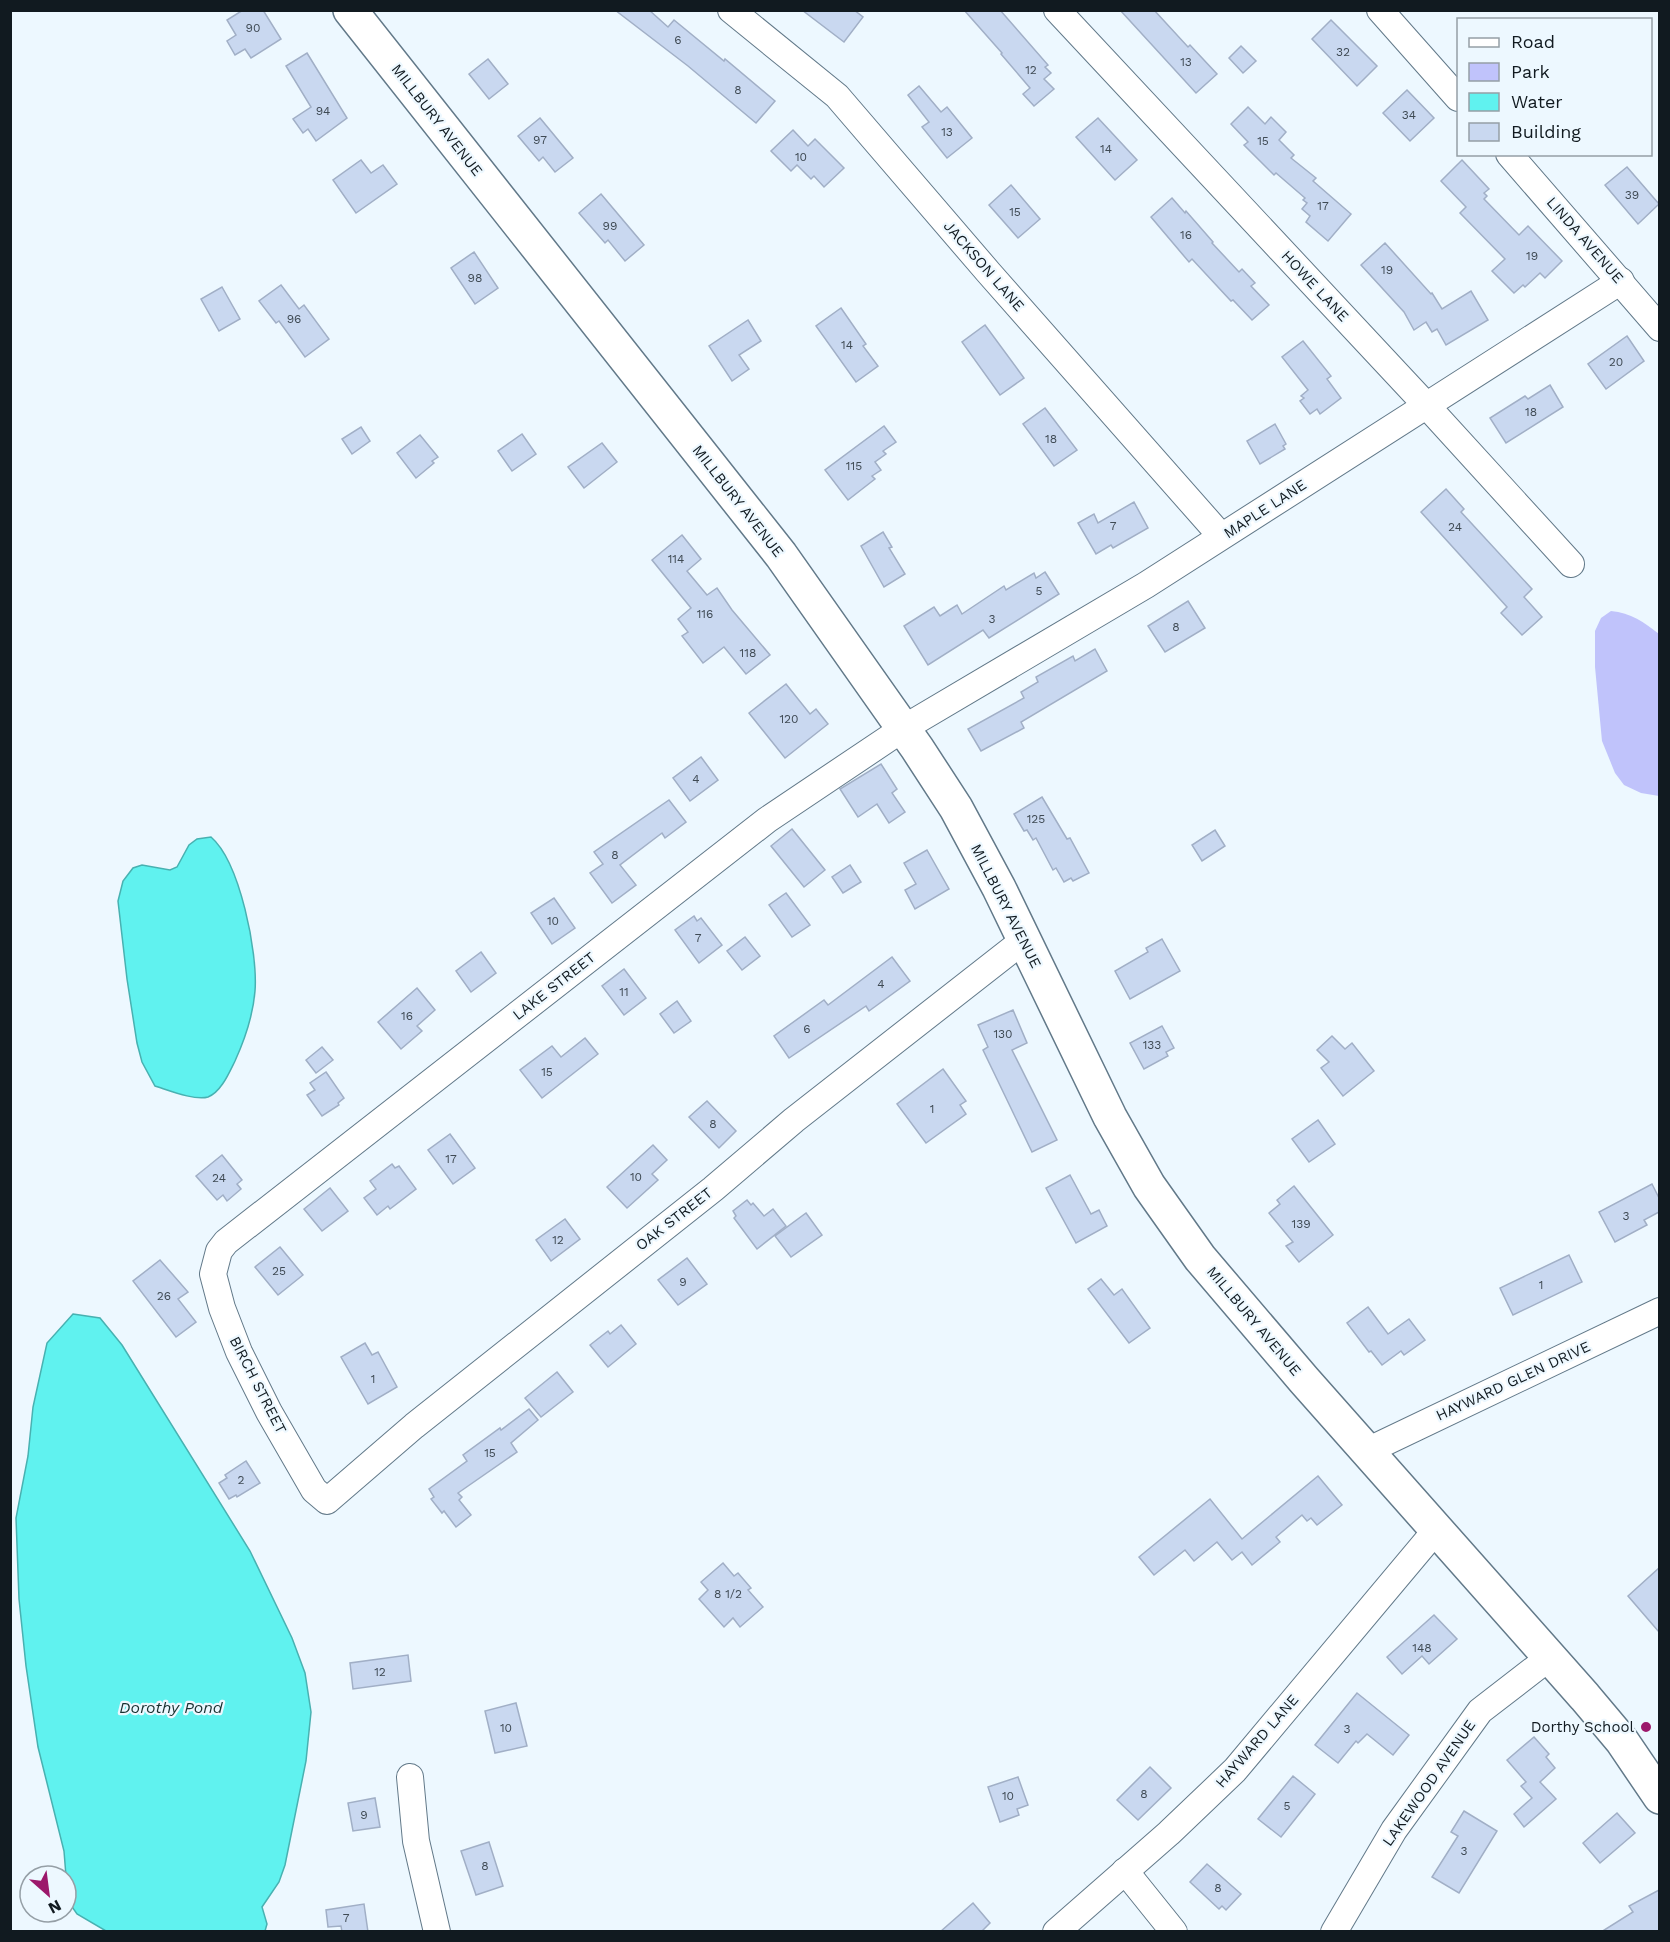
<svg xmlns="http://www.w3.org/2000/svg" width="1670" height="1942" font-family="'Work Sans',sans-serif">
<rect width="100%" height="100%" fill="#edf8ff"/>
<path fill="#c0c3fb" d="M1611,611c20,2 33,11 48,23v162l-18,-3 -17,-8 -9,-12 -13,-32 -7,-74v-36l6,-13z"/>
<g fill="#60f2ef" stroke="#48b1b1" stroke-width="1.5">
<path d="M211,837c29,25 47,116 44,154 -2,25 -10,48 -20,70 -6,12 -14,31 -27,36 -13,4 -40,-7 -53,-11l-13,-24 -5,-19 -10,-64 -9,-78 5,-20 10,-13 9,-3 28,5 7,-3 12,-22 8,-6z"/>
<path d="M73,1314l27,4 22,27 128,206 42,87 13,35 6,39 -5,49 -21,104 -6,17 -17,25 5,17 -2,7h-159l-29,-17 -9,-13 -4,-50 -26,-104 -12,-81 -7,-67 -3,-81 12,-62 5,-49 14,-64z"/>
</g>
<g fill="#c9d8f0" stroke="#a1afc6" stroke-width="1.5">
<path d="M243,10h20l18,29 -30,19 -6,-9 -10,6 -8,-14 9,-6 -9,-15z"/>
<path d="M615,10h34l19,17 6,-7 50,41 1,-2 50,42 -19,22 -68,-57z"/>
<path d="M802,10h52l9,7 -19,25z"/>
<path d="M964,10h36l48,55 -3,2 6,6 -7,6 10,10 -20,17 -11,-12 7,-6 -29,-34 1,-1z"/>
<path d="M1120,10h34l34,37 2,-2 27,29 -21,19z"/>
<path d="M1331,20l46,46 -20,20 -45,-47z"/>
<path d="M1241,46l15,15 -13,12 -14,-15z"/>
<path d="M307,53l40,65 -31,23 -8,-12 -5,4 -10,-14 18,-12 -25,-41z"/>
<path d="M488,59l20,25 -19,15 -20,-25z"/>
<path d="M919,86l22,26 6,-5 25,31 -25,20 -25,-31 7,-5 -21,-27z"/>
<path d="M1407,90l27,28 -24,23 -27,-28z"/>
<path d="M1248,107l17,17 6,-7 15,15 -7,8 15,15 -3,3 25,20 -3,3 38,33 -23,27 -22,-19 4,-6 -8,-7 5,-6 -4,-3 2,-2 -29,-25 -2,2 -30,-30 4,-3 -17,-18z"/>
<path d="M540,118l33,40 -18,14 -12,-15 -4,4 -21,-25z"/>
<path d="M1098,118l39,42 -22,20 -39,-43z"/>
<path d="M793,130l15,16 7,-7 29,29 -20,19 -10,-11 -3,3 -14,-14 -6,6 -20,-20z"/>
<path d="M361,160l10,13 12,-8 14,19 -41,29 -23,-33z"/>
<path d="M1462,160l27,29 -5,4 3,3 -3,3 35,36 9,-9 34,35 -17,17 -5,-5 -15,14 -2,-2 -9,8 -22,-22 13,-12 -45,-46 6,-6 -25,-26z"/>
<path d="M1627,167l32,37 -21,20 -33,-39z"/>
<path d="M1011,185l29,34 -22,19 -29,-33z"/>
<path d="M601,194l43,51 -19,16 -17,-21 -3,3 -26,-30z"/>
<path d="M1172,198l13,15 1,-2 27,31 -1,1 27,29 3,-3 13,14 -4,3 18,19 -17,15 -19,-20 -2,1 -39,-42 -3,3 -38,-45z"/>
<path d="M1385,243l46,51 1,-1 10,16 29,-18 17,29 -42,25 -9,-16 -5,3 -6,-10 -12,8 -10,-18 -43,-47z"/>
<path d="M474,252l24,36 -23,16 -24,-36z"/>
<path d="M281,285l18,24 5,-4 25,34 -24,18 -26,-36 -3,2 -17,-22z"/>
<path d="M222,287l18,32 -21,12 -18,-32z"/>
<path d="M841,308l25,36 -3,2 15,20 -22,16 -40,-56z"/>
<path d="M748,320l13,21 -22,14 10,14 -17,12 -23,-35z"/>
<path d="M985,325l39,53 -24,17 -38,-53z"/>
<path d="M1627,336l17,25 -38,28 -18,-25z"/>
<path d="M1303,341l28,35 -4,3 14,19 -21,16 -3,-5 -7,5 -10,-13 4,-3 -3,-2 7,-6 -26,-33z"/>
<path d="M1550,385l13,22 -57,36 -16,-25 35,-22 3,3z"/>
<path d="M1045,408l32,42 -23,16 -31,-42z"/>
<path d="M1275,424l11,20 -3,2 2,3 -25,15 -13,-23z"/>
<path d="M884,426l12,16 -13,9 3,3 -11,8 6,8 -9,6 3,3 -27,21 -23,-30z"/>
<path d="M361,427l9,14 -18,13 -10,-15z"/>
<path d="M522,434l14,20 -24,17 -14,-20z"/>
<path d="M420,435l18,22 -6,4 2,2 -18,15 -19,-25z"/>
<path d="M602,443l15,19 -33,26 -16,-21z"/>
<path d="M1446,489l18,20 -3,3 71,77 -8,8 18,20 -20,18 -21,-22 6,-6 -86,-95z"/>
<path d="M1134,502l14,26 -35,20 -2,-3 -15,9 -18,-31 16,-9 4,9z"/>
<path d="M883,532l9,15 -3,1 16,26 -21,13 -23,-41z"/>
<path d="M682,535l19,24 -14,12 20,24 10,-7 15,22 38,45 -24,19 -22,-27 -21,16 -21,-27 6,-4 -10,-13 13,-11 -39,-48z"/>
<path d="M1045,572l14,22 -70,44 -6,-8 -55,35 -24,-39 30,-19 6,9 17,-11 5,9 42,-28 2,4 28,-17 2,5z"/>
<path d="M1188,601l17,27 -40,24 -17,-26z"/>
<path d="M1095,649l12,22 -86,51 3,6 -43,23 -13,-22 56,-31 -3,-6 17,-10 -2,-5 37,-21 2,5z"/>
<path d="M786,684l24,30 6,-5 12,15 -43,34 -36,-45z"/>
<path d="M701,757l17,23 -28,21 -17,-23z"/>
<path d="M881,764l16,25 -5,4 13,19 -16,11 -12,-19 -19,13 -18,-28z"/>
<path d="M1042,797l25,42 3,-1 19,35 -16,8 -2,-3 -7,4 -8,-14 -3,2 -17,-32 -3,2 -6,-10 -3,1 -10,-17z"/>
<path d="M669,800l17,22 -21,16 -3,-5 -42,32 16,20 -24,18 -22,-30 13,-9 -9,-12z"/>
<path d="M792,829l33,41 -21,17 -33,-41z"/>
<path d="M1215,830l10,16 -23,15 -10,-16z"/>
<path d="M927,850l22,39 -34,20 -10,-19 11,-6 -12,-21z"/>
<path d="M850,865l11,17 -18,11 -11,-16z"/>
<path d="M786,893l24,32 -18,12 -23,-32z"/>
<path d="M554,898l21,30 -23,16 -21,-31z"/>
<path d="M694,916l3,5 4,-3 21,27 -23,18 -24,-33z"/>
<path d="M745,937l15,19 -18,14 -15,-19z"/>
<path d="M1162,939l18,32 -50,28 -15,-28 33,-19 -2,-4z"/>
<path d="M481,952l15,21 -25,19 -15,-21z"/>
<path d="M892,957l18,24 -41,30 -3,-5 -77,52 -15,-22 50,-36 4,5z"/>
<path d="M624,969l22,29 -22,17 -22,-29z"/>
<path d="M417,988l18,22 -18,16 5,5 -21,18 -23,-27z"/>
<path d="M677,1001l14,20 -17,12 -14,-19z"/>
<path d="M1013,1010l14,33 -15,7 45,90 -25,12 -49,-102 5,-3 -10,-22z"/>
<path d="M1162,1026l12,22 -8,4 2,4 -24,13 -14,-26z"/>
<path d="M1332,1036l13,13 7,-6 22,28 -31,25 -22,-28 8,-6 -12,-12z"/>
<path d="M585,1038l13,16 -56,44 -22,-28 32,-24 9,11z"/>
<path d="M322,1047l11,13 -17,13 -10,-13z"/>
<path d="M943,1069l23,32 -6,4 6,9 -40,29 -29,-39z"/>
<path d="M326,1072l18,26 -6,5 1,2 -17,11 -15,-21 8,-5 -5,-7z"/>
<path d="M707,1101l29,30 -17,17 -30,-31z"/>
<path d="M1318,1120l17,24 -26,18 -17,-23z"/>
<path d="M450,1134l25,34 -22,16 -25,-34z"/>
<path d="M653,1145l14,15 -15,14 6,6 -31,28 -20,-21z"/>
<path d="M222,1155l20,25 -5,4 4,5 -14,12 -4,-6 -6,5 -21,-24z"/>
<path d="M392,1164l3,4 4,-2 17,23 -26,20 -2,-3 -11,9 -13,-17 12,-9 -6,-8z"/>
<path d="M1070,1175l21,39 8,-4 8,16 -31,17 -30,-55z"/>
<path d="M1652,1184l7,14v14l-15,8 3,5 -32,17 -16,-30z"/>
<path d="M1294,1186l39,49 -34,27 -13,-16 7,-4 -24,-29 11,-9 -3,-4z"/>
<path d="M330,1188l18,23 -26,20 -18,-22z"/>
<path d="M747,1200l4,5 2,-2 11,13 9,-7 13,17 -29,23 -23,-31 2,-2 -3,-5z"/>
<path d="M806,1213l16,22 -31,22 -16,-21z"/>
<path d="M565,1219l15,20 -29,22 -15,-21z"/>
<path d="M280,1247l23,28 -25,20 -23,-28z"/>
<path d="M1569,1255l13,27 -69,33 -13,-27z"/>
<path d="M687,1258l20,26 -29,21 -20,-25z"/>
<path d="M160,1260l28,32 -10,7 18,23 -20,15 -43,-56z"/>
<path d="M1101,1279l13,16 8,-6 28,39 -21,15 -41,-54z"/>
<path d="M1368,1307l20,27 21,-15 16,21 -21,15 -3,-4 -19,14 -11,-14 -2,1 -22,-29z"/>
<path d="M621,1325l15,19 -28,23 -18,-22 18,-14 2,3z"/>
<path d="M365,1343l7,12 6,-3 19,35 -29,17 -27,-47z"/>
<path d="M557,1372l16,20 -32,25 -16,-19z"/>
<path d="M529,1409l9,11 -27,23 6,9 -59,41 4,4 -3,3 12,15 -15,12 -12,-16 -2,2 -11,-14 3,-2 -5,-8 38,-28 -4,-6 37,-27 1,2z"/>
<path d="M246,1461l14,22 -23,14 -1,-2 -7,4 -10,-16 8,-5 -2,-3z"/>
<path d="M1318,1476l24,29 -25,20 -6,-7 -4,3 -5,-6 -26,22 4,5 -28,23 -10,-13 -10,8 -15,-18 -23,19 -9,-11 -31,25 -15,-18 71,-58 32,40z"/>
<path d="M723,1563l11,13 4,-3 13,15 -3,2 15,17 -23,20 -7,-9 -9,9 -25,-28 9,-9 -7,-8z"/>
<path d="M1659,1568v64l-31,-36z"/>
<path d="M1434,1615l23,24 -28,25 -7,-8 -20,18 -15,-17z"/>
<path d="M408,1655l3,26 -58,8 -3,-26z"/>
<path d="M1357,1693l52,42 -16,20 -26,-21 -9,9 -2,-2 -18,22 -23,-18z"/>
<path d="M516,1703l11,43 -32,7 -10,-42z"/>
<path d="M1534,1737l15,17 -3,3 9,11 -15,14 16,17 -32,28 -10,-13 18,-16 -11,-12 5,-4 -19,-22z"/>
<path d="M1150,1767l21,21 -33,32 -21,-20z"/>
<path d="M1293,1776l22,18 -34,43 -23,-18z"/>
<path d="M1018,1777l10,28 -11,4 2,6 -19,7 -12,-35z"/>
<path d="M375,1798l5,29 -27,4 -5,-28z"/>
<path d="M1464,1811l33,20 -38,62 -27,-16 26,-41 -7,-4z"/>
<path d="M1617,1813l18,20 -35,30 -17,-20z"/>
<path d="M489,1842l14,44 -27,9 -15,-44z"/>
<path d="M1207,1864l34,30 -15,16 -4,-4 -3,3 -29,-27z"/>
<path d="M1659,1890v42h-58l32,-20 -4,-6z"/>
<path d="M973,1903l17,20 -9,9h-41z"/>
<path d="M364,1904l4,28h-26l-1,-6 -13,1 -2,-17z"/>
</g>
<g fill="none" stroke-linecap="round" stroke-linejoin="round">
<defs>
<g id="minor">
<path d="M731,10l106,86 152,177 232,263"/>
<path d="M1057,10l369,395 145,159"/>
<path d="M1380,10l78,88"/>
<path d="M1509,154l151,174"/>
<path d="M1024,940l-230,180 -81,69 -299,237 -87,75 -13,-11 -45,-78 -30,-60 -17,-44 -9,-34 6,-23 7,-9 541,-422 137,-92 242,-143 475,-304"/>
<path d="M1367,1451l293,-140"/>
<path d="M410,1777l6,64 21,91"/>
<path d="M1125,1871l49,61"/>
<path d="M1056,1932l113,-99 66,-63 202,-241"/>
<path d="M1334,1932l60,-102 86,-119 70,-54"/>
</g>
<path id="major" d="M350,10l431,545 136,193 39,60 43,80 111,229 39,69 51,72 104,122 281,317 37,44 38,56"/>
</defs>
<use href="#minor" stroke="#627989" stroke-width="28"/>
<use href="#major" stroke="#627989" stroke-width="36"/>
<use href="#minor" stroke="#fff" stroke-width="26"/>
<use href="#major" stroke="#fff" stroke-width="33"/>
</g>
<circle fill="#9c186b" stroke="#edf8ff" stroke-width="2" cx="1646" cy="1727" r="6"/>
<g text-anchor="middle" dominant-baseline="central" stroke-width="4.5" stroke-linejoin="round" paint-order="stroke">
<g font-size="12" fill="#3f4a54">
<text x="253" y="28">90</text>
<text x="678" y="40">6</text>
<text x="1343" y="52">32</text>
<text x="1186" y="62">13</text>
<text x="1031" y="70">12</text>
<text x="738" y="90">8</text>
<text x="323" y="111">94</text>
<text x="1409" y="115">34</text>
<text x="947" y="132">13</text>
<text x="540" y="140">97</text>
<text x="1263" y="141">15</text>
<text x="1106" y="149">14</text>
<text x="801" y="157">10</text>
<text x="1632" y="195">39</text>
<text x="1323" y="206">17</text>
<text x="1015" y="212">15</text>
<text x="610" y="226">99</text>
<text x="1186" y="235">16</text>
<text x="1532" y="256">19</text>
<text x="1387" y="270">19</text>
<text x="475" y="278">98</text>
<text x="294" y="319">96</text>
<text x="847" y="345">14</text>
<text x="1616" y="362">20</text>
<text x="1531" y="412">18</text>
<text x="1051" y="439">18</text>
<text x="854" y="466">115</text>
<text x="1113" y="526">7</text>
<text x="1455" y="527">24</text>
<text x="676" y="559">114</text>
<text x="1039" y="591">5</text>
<text x="705" y="614">116</text>
<text x="992" y="619">3</text>
<text x="1176" y="627">8</text>
<text x="748" y="653">118</text>
<text x="789" y="719">120</text>
<text x="696" y="779">4</text>
<text x="1036" y="819">125</text>
<text x="615" y="855">8</text>
<text x="553" y="921">10</text>
<text x="698" y="938">7</text>
<text x="881" y="984">4</text>
<text x="624" y="992">11</text>
<text x="407" y="1016">16</text>
<text x="807" y="1029">6</text>
<text x="1003" y="1034">130</text>
<text x="1152" y="1045">133</text>
<text x="547" y="1072">15</text>
<text x="932" y="1109">1</text>
<text x="713" y="1124">8</text>
<text x="451" y="1159">17</text>
<text x="636" y="1177">10</text>
<text x="219" y="1178">24</text>
<text x="1626" y="1216">3</text>
<text x="1301" y="1224">139</text>
<text x="558" y="1240">12</text>
<text x="279" y="1271">25</text>
<text x="683" y="1282">9</text>
<text x="1541" y="1285">1</text>
<text x="164" y="1296">26</text>
<text x="373" y="1379">1</text>
<text x="490" y="1453">15</text>
<text x="241" y="1480">2</text>
<text x="728" y="1594">8 1/2</text>
<text x="1422" y="1648">148</text>
<text x="380" y="1672">12</text>
<text x="506" y="1728">10</text>
<text x="1347" y="1729">3</text>
<text x="1144" y="1794">8</text>
<text x="1008" y="1796">10</text>
<text x="1287" y="1806">5</text>
<text x="364" y="1815">9</text>
<text x="1464" y="1851">3</text>
<text x="485" y="1866">8</text>
<text x="1218" y="1888">8</text>
<text x="346" y="1918">7</text>
</g>
<g font-size="15" fill="#111a20" stroke="#edf8ff">
<text transform="translate(437 120) rotate(52)">MILLBURY AVENUE</text>
<text transform="translate(1585 240) rotate(49)">LINDA AVENUE</text>
<text transform="translate(984 266) rotate(49)">JACKSON LANE</text>
<text transform="translate(1315 286) rotate(47)">HOWE LANE</text>
<text transform="translate(738 501) rotate(52)">MILLBURY AVENUE</text>
<text transform="translate(1265 509) rotate(-33)">MAPLE LANE</text>
<text transform="translate(1006 906) rotate(63)">MILLBURY AVENUE</text>
<text transform="translate(554 986) rotate(-38)">LAKE STREET</text>
<text transform="translate(674 1219) rotate(-38)">OAK STREET</text>
<text transform="translate(1254 1321) rotate(50)">MILLBURY AVENUE</text>
<text transform="translate(1513 1381) rotate(-25)">HAYWARD GLEN DRIVE</text>
<text transform="translate(258 1385) rotate(63)">BIRCH STREET</text>
<text transform="translate(1257 1741) rotate(-49)">HAYWARD LANE</text>
<text transform="translate(1429 1783) rotate(-55)">LAKEWOOD AVENUE</text>
</g>
<g font-size="15" fill="#111a20" stroke="#edf8ff" text-anchor="end">
<text x="1634" y="1727">Dorthy School</text>
</g>
<g font-size="16" font-style="italic" fill="#183030" stroke="#edf8ff">
<text x="171" y="1707">Dorothy Pond</text>
</g>
</g>
<rect width="1670" height="1942" fill="none" stroke="#111a20" stroke-width="24"/>
<rect x="1457" y="18" width="195" height="138" fill="#edf8ff" stroke="#959fa6" stroke-width="1.5"/>
<rect x="1469" y="38" width="30" height="9" fill="#ffffff" stroke="#959fa6" stroke-width="1.5"/>
<text x="1511" y="48" font-size="18" fill="#111a20">Road</text>
<rect x="1469" y="63" width="30" height="18" fill="#c0c3fb" stroke="#959fa6" stroke-width="1.5"/>
<text x="1511" y="78" font-size="18" fill="#111a20">Park</text>
<rect x="1469" y="93" width="30" height="18" fill="#60f2ef" stroke="#959fa6" stroke-width="1.5"/>
<text x="1511" y="108" font-size="18" fill="#111a20">Water</text>
<rect x="1469" y="123" width="30" height="18" fill="#c9d8f0" stroke="#959fa6" stroke-width="1.5"/>
<text x="1511" y="138" font-size="18" fill="#111a20">Building</text>
<g transform="translate(48 1894) rotate(152)"><circle r="28" fill="#edf8ff" stroke="#959fa6" stroke-width="1.5"/>
<path d="M0-4.5L10 22L0 15L-10 22Z" fill="#9c186b"/>
<text y="-9" font-size="16" font-weight="bold" text-anchor="middle" fill="#111a20">N</text>
</g>
</svg>
